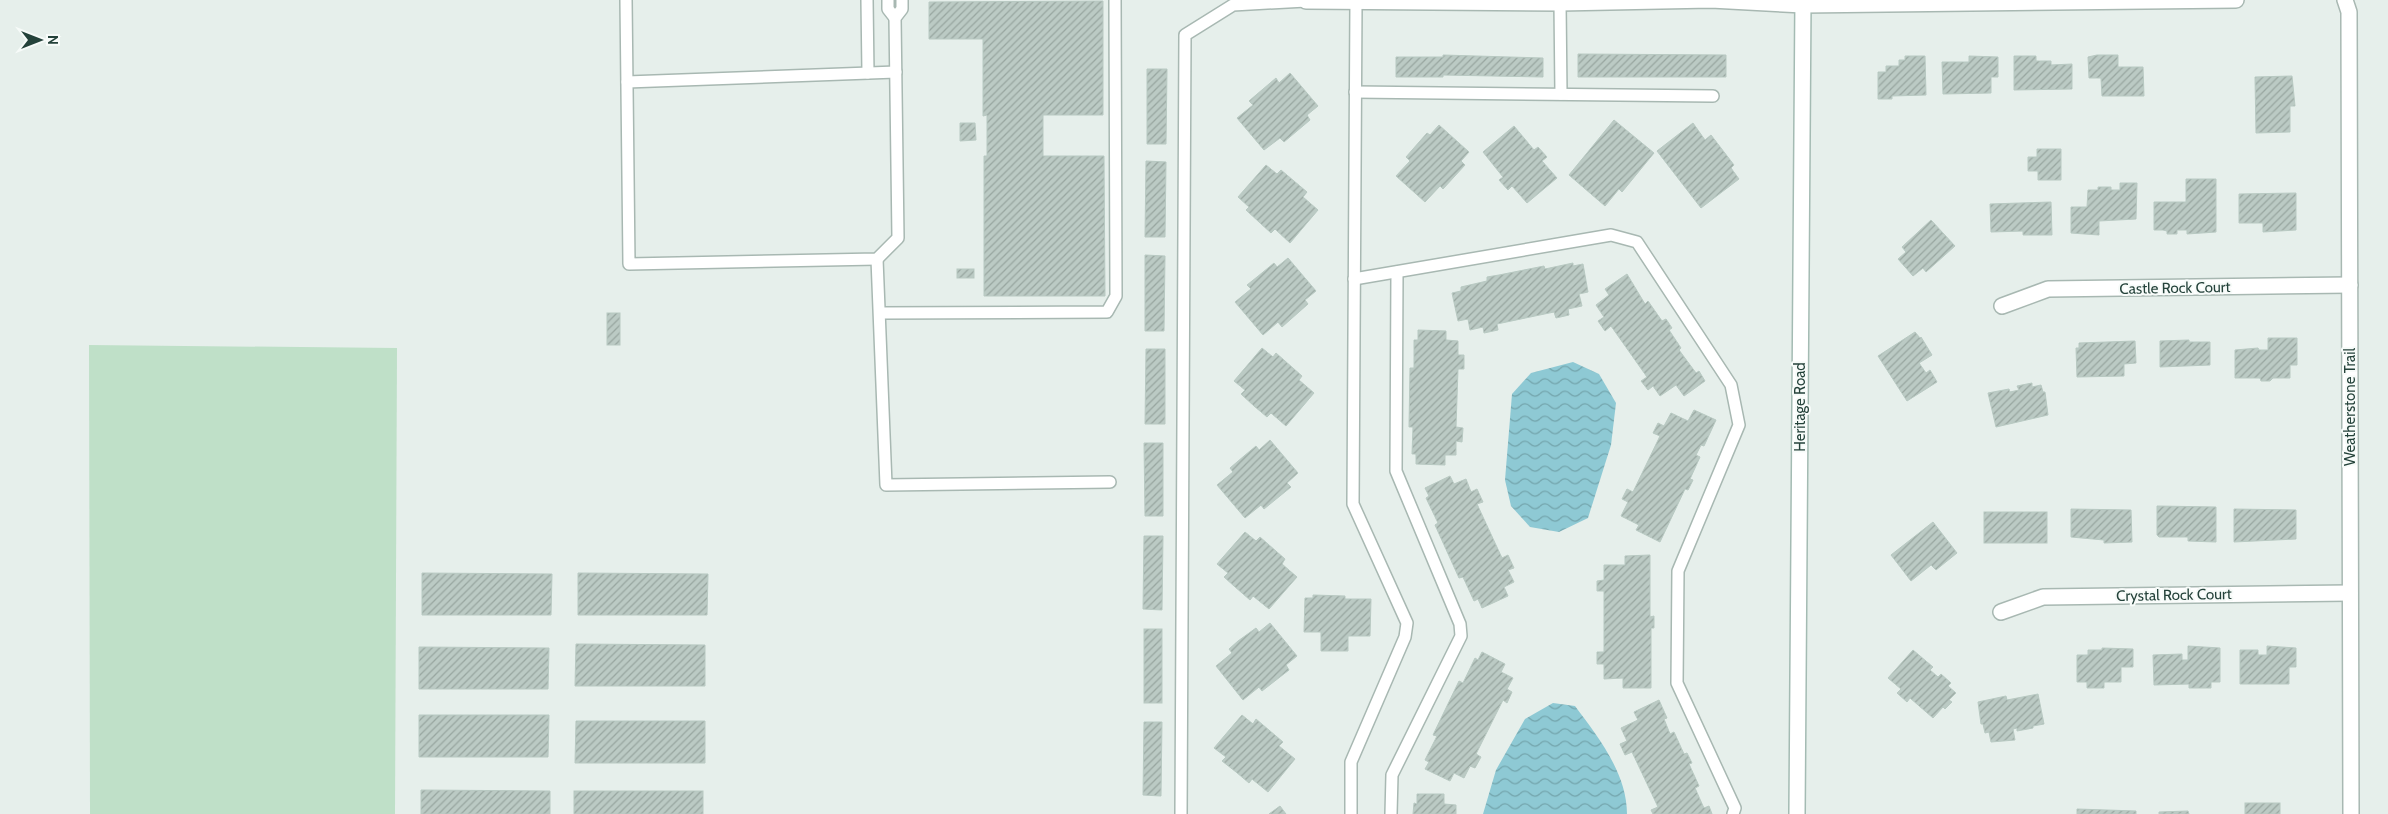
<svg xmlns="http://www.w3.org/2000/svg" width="2388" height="814" font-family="Cabin,sans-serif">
<defs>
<pattern id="water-waves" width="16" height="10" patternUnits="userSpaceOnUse" patternTransform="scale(1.25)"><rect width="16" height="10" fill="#8ec9d4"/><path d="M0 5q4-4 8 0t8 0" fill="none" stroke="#74a5ad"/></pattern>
<pattern id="building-hatch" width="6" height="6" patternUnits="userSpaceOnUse" patternTransform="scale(1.25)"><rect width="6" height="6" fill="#bbcac4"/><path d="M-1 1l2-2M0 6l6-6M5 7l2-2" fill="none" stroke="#98a6a0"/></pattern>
</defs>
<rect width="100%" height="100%" fill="#e6efeb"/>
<path fill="#bfe0c8" d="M89,345l308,3 -2,466h-305z"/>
<g fill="url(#water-waves)">
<path d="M1573,362l26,12 17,29 -5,42 -23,73 -29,14 -29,-5 -19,-21 -6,-26 7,-86 19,-21z"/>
<path d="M1553,703l22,3c23,31 52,67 52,108h-144l13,-44 29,-51z"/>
</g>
<g fill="url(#building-hatch)" stroke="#b8c9c2">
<path d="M1103,1v114h-60v41h61l1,140h-121v-140h3v-41l-4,1v-77h-54v-37z"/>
<path d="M1578,54l148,1v22h-148z"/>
<path d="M1443,55l100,3v19l-100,-2v2h-47v-20h47z"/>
<path d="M2097,55h21v12h25l1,29h-42l-1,-18h-12l-1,-21z"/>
<path d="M1905,56h20l1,39 -34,1v3h-14v-27h8v-6h13v-6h6z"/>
<path d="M1969,56l29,1v20h-7v16l-48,1 -1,-32h27z"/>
<path d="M2014,56h22v5h15v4l21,-1v25l-58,1z"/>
<path d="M1147,69h20l-1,75h-19z"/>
<path d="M1290,73l28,33 -11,9 3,5 -26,22 -4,-4 -16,12 -27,-32 16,-13 -4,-4 7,-6 20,-17 3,5z"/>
<path d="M2292,76l3,30h-5v26l-34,1 -1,-56z"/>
<path d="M1614,120l40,33 -32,39 -3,-3 -14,17 -36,-31z"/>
<path d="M960,123h15l1,17 -16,1z"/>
<path d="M1693,123l12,17 6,-5 23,30 -3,3 8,11 -38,29 -44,-57z"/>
<path d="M1439,125l30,27 -8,9 4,4 -22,24 -3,-3 -15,16 -29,-26 14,-15 -4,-4 21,-24 3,2z"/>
<path d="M1514,126l20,24 4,-3 9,10 -5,4 15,17 -30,25 -15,-17 -4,4 -9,-10 4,-3 -20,-25z"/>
<path d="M2037,149h24v31h-23v-9h-10v-14h9z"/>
<path d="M1146,161l20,1 -1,75h-20z"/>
<path d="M1266,165l11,9 4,-4 26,22 -4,5 15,13 -28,33 -15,-14 -4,4 -12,-11 -13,-12 3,-3 -11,-10z"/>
<path d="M2186,179h30v53l-29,2v-4h-10v4h-10v-3l-4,-1h-9v-28h32z"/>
<path d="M2120,183h17l-1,36 -37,2v14l-28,-2v-26h16l1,-17h10v-3h13v3h9z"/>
<path d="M2296,193v37l-33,2v-9h-24v-29z"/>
<path d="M2051,202l1,33h-29v-4l-32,1 -1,-28z"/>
<path d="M1931,220l24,26 -29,26 -3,-4 -10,8 -15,-17 8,-7 -4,-5z"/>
<path d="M1145,255l20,1 -1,75h-19z"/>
<path d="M1288,258l28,33 -11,9 3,4 -26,23 -4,-5 -15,13 -28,-33 16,-13 -4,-4 10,-8 17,-14 3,4z"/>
<path d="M1573,263v3l10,-2 5,28 -9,2 3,12 -14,3 1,6 -13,3 -2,-6 -57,12 1,6 -14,3 -1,-6 -13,3 -2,-11 -10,2 -6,-28 9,-2v-4l26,-6v-4l12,-2 45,-9 1,3z"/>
<rect x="957" y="269" width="17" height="9"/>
<path d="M1627,274l18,30 3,-3 14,20 4,-2 6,9 -3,2 12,18 -2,2 17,23 3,-2 6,10 -21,15 -8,-11 -16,11 -7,-10 -5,4 -7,-9 6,-4 -36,-51 -6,5 -7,-10 6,-4 -8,-12 13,-10 -4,-6z"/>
<rect x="607" y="313" width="13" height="32"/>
<path d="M1418,330l28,1v9l12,1v14h6v14h-6l-2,58 7,1 -1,14 -6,-1v14h-11v10l-29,-1v-10h-4l1,-27h-4l1,-59h4v-28h4z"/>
<path d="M1915,332l5,6 1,-1 11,18 -13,8 7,10 4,-3 7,12 -30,19 -29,-45z"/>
<path d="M2268,338h29v27h-7v13h-17l-3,3h-9l-1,-3h-25v-28l23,-2 1,2h9z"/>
<path d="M2189,340v2h21v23l-50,2v-26z"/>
<path d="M2135,341l1,22 -12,1v12l-47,1 -1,-29h3v-5z"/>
<path d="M1262,348l11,9 3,-4 26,23 -3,4 15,13 -28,33 -15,-13 -4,4 -13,-11 -13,-12 4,-4 -11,-9z"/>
<path d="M1146,349h19v75h-20z"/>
<path d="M2032,383v4l9,-2 2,7h2l3,23 -52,12 -8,-34 21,-4 1,3 9,-2 -2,-4z"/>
<path d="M1694,410l22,10 -12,26 -3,-1 -5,10 4,2 -10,22 3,1 -5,10 -3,-1 -25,53 -24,-12 3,-5 -18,-9 7,-14 -6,-3 5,-10 6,3 27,-56 -7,-3 5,-10 6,3 7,-13 17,8z"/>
<path d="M1270,440l28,33 -11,10 4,4 -27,22 -3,-4 -16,13 -28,-33 16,-13 -3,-4 14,-12 12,-10 3,4z"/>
<path d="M1144,443h19v73h-18z"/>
<path d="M1450,476l4,8 12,-5 5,13 6,-3 6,13 -6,2 25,54 6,-3 6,13 -6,2 6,12 -10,5 4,9 -26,12 -4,-9 -4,2 -11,-24 -4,1 -24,-53 3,-2 -12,-25 3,-2 -4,-8z"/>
<path d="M2157,506l59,1v35l-28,-1v-4h-29l-2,-2z"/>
<path d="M2071,509l60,1 1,32 -28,1v-3l-33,-3z"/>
<path d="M2234,509l62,1v29l-62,3z"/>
<rect x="1984" y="512" width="63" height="31"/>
<path d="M1933,522l24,31 -21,17 -5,-5 -20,16 -20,-26z"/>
<path d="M1245,532l11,9 4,-4 25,22 -3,5 15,13 -28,32 -16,-13 -3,4 -16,-14 -10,-9 4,-4 -11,-9z"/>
<path d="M1144,536h19l-1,74 -19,-1z"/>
<path d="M1650,555v62l4,-1v12h-3v60h-28v-10l-19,1v-15h-7v-12h7v-61h-7v-10l7,-1v-15h21v-9z"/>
<path d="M422,573l130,1 -1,41h-129z"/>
<path d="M578,573l130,1 -1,41h-129z"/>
<path d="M1313,595l32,1v3h26l-1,37h-22v15h-27v-19h-17l1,-34h8z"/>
<path d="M1270,623l27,33 -11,9 3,5 -27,21 -3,-4 -16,13 -27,-34 16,-13 -3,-4 9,-8 18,-13 3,4z"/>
<rect x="1144" y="629" width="18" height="74"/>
<path d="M576,644l129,1v41h-130z"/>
<path d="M2188,646l32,2v34h-9v6h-22v-4l-35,1 -1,-30 29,-1v6h6z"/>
<path d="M2267,646l29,2v19h-7v17h-49v-34h18v5h9z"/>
<path d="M419,647l130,1 -1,41h-129z"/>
<path d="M2102,648l31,1v18h-12v15h-17v6h-17v-6h-10v-27h11v-5h14z"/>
<path d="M1913,650l20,17 -3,3 8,7 3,-3 10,9 -3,3 8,7 -7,7 3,2 -7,7 -2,-2 -10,11 -23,-20 -3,4 -10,-9 4,-4 -13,-11z"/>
<path d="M1482,652l23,12 -4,8 12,6 -6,11 5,3 -5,11 -4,-3 -27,54 5,3 -6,11 -5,-2 -6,12 -10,-5 -4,8 -25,-12 4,-7 -4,-2 12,-24 -4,-1 26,-54 4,2 12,-25 3,2z"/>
<path d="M2038,694l6,30 -11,2v2l-16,3v-3l-4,1 2,11 -24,2 -2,-10 -4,1 -2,-9h-2l-3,-22 28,-6 1,4z"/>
<path d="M1659,700l8,18 -3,1 6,15 4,-2 10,22 3,-1 5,10 -3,1 10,22 -4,2 8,18 1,2 5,-2 3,8h-59l-2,-4 7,-3 -26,-55 -7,3 -5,-11 7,-3 -6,-13 17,-8 -4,-8z"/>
<path d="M419,715h130l-1,42h-129z"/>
<path d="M1242,715l11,9 3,-5 27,23 -4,4 16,13 -27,33 -16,-13 -3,4 -13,-11 -14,-11 4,-4 -12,-9z"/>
<path d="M576,721h129v42h-130z"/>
<path d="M1144,722h18l-1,74 -18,-1z"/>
<path d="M421,790l129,1v23h-129z"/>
<rect x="574" y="791" width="129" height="23"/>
<path d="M1417,794h27v10l12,1v9h-43l1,-11 3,1z"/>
<rect x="2245" y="803" width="35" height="11"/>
<path d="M1280,806l6,8h-17z"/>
<path d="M2077,809l59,2v3h-59z"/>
<path d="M2188,811l1,3h-30v-2z"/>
</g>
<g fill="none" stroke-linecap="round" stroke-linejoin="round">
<defs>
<g id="lane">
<path d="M626,0l3,264 248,-5 21,-21 -3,-220 7,-9v-9"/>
<path d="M867,0l1,73"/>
<path d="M888,0v9l7,9"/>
<path d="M1560,3l1,91"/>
<path d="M627,82l269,-10"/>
<path d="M1355,92l358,4"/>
<path d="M877,259l9,226 224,-3"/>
<path d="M1354,279l257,-44 26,7 94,143 8,40 -61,146 -1,112 58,125 -2,6"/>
<path d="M880,313l227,-1 9,-16 -1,-296"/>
<path d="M1181,814l4,-779 48,-30 73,-4"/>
<path d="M1351,814v-52l54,-125 2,-14 -54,-119 3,-502"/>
<path d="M1391,814l1,-39 69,-139 -1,-12 -64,-153 1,-199"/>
</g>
<g id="street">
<path d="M2345,0l4,12 2,802"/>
<path d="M1306,1l254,2 151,-3 92,5 433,-5"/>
<path d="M2002,306l46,-17 302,-4"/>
<path d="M2001,612l42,-15 307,-4"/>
</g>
<path id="secondary" d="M1797,814l6,-814"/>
</defs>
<use href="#lane" stroke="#a8b8b2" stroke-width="14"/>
<use href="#street" stroke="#a8b8b2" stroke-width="18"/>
<use href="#secondary" stroke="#a4bbb3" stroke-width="18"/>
<use href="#lane" stroke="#fff" stroke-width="11"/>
<use href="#street" stroke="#fff" stroke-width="15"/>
<use href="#secondary" stroke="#fff" stroke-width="15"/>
</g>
<g text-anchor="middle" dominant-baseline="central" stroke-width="4" stroke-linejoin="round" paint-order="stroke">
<g font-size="15" fill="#24423a" stroke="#f7fbf9">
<text transform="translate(2175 288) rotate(-1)">Castle Rock Court</text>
<text transform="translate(1800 407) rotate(-90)">Heritage Road</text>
<text transform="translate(2350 407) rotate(-90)">Weatherstone Trail</text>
<text transform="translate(2174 595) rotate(-1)">Crystal Rock Court</text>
</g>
</g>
<g transform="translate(40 40) rotate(90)" stroke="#f7fbf9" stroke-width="4" paint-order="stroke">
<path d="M0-4L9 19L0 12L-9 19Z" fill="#24423a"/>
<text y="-8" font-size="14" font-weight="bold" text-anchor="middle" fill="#24423a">N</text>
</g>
</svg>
